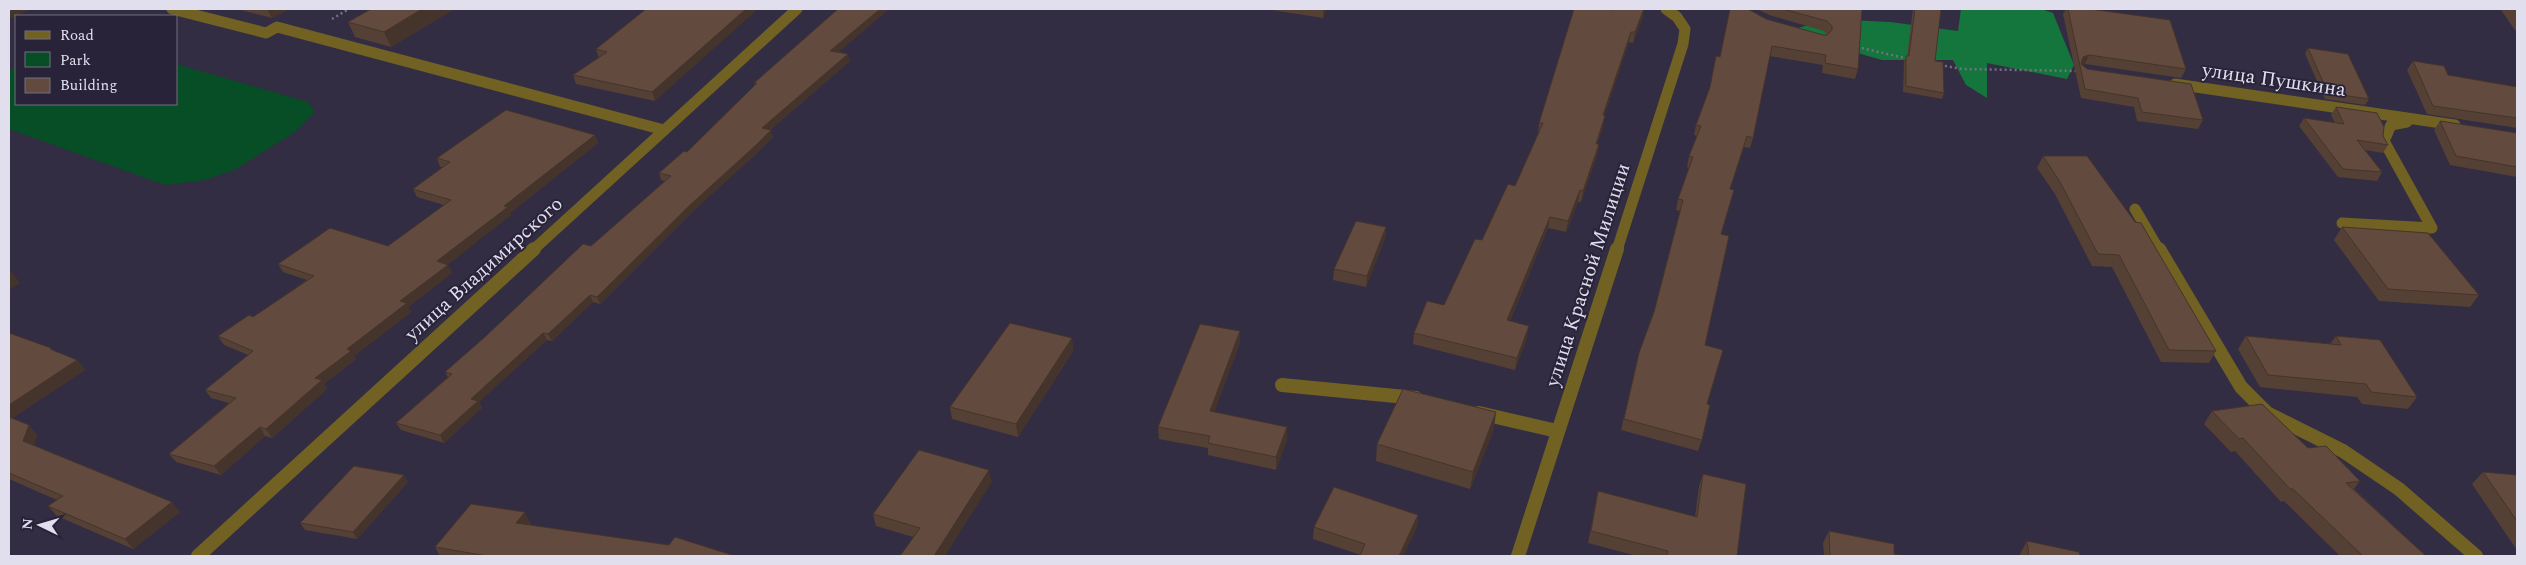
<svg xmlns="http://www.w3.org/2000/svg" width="2526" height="565" font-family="Spectral,serif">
<rect width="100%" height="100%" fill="#322d43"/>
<path fill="#074d25" d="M176,64l132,38 7,10 -20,20 -59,37 -31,11 -40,5 -156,-56v-58l7,-4v37h160z"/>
<path fill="#14763c" d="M1961,9h80l12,4 21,52 -7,14 -80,-16v35l-21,-13 -13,-25h-71l-97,-28 43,-13 62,3 68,9z"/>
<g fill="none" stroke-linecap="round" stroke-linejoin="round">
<g stroke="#757184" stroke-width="2.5" stroke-dasharray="2 3" stroke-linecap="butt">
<path d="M332,19l17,-10"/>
<path d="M1857,47l52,12"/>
<path d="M1940,65l22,4 116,2"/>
</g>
<g stroke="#716123" stroke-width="11">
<path d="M172,9l94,24 11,-6 387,103"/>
<path d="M2175,84l280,41"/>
<path d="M2135,209l24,41"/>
<path d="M2342,223l90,5 -48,-87 7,-16 16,-3"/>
<path d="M533,250l264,-241"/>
<path d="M1617,250l66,-206 2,-15 -8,-12 -11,-8"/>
</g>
<g stroke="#716123" stroke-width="14">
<path d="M2159,249l82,138 26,26 76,38 56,38 77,67"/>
<path d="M1282,385l134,13"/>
<path d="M1479,413l78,18"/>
<path d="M198,556l336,-307"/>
<path d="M1518,556l99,-307"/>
</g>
</g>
<g fill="#554035">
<path d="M237,9h52l-17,9z"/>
<path d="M454,9l-63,38 -36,-10 -7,-15z"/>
<path d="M646,9l9,92 -79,-17 -3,-9 26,-17 -3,-9z"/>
<path d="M838,9h51l-51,43 10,2 2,7 -80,69 3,7 -16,16 -66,60 -91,91 -7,-2 -41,39 -5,-1 -68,62 3,6 -38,35 -43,-13 -5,-7 52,-46 -3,-5 146,-126 74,-65 -4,-1 -2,-7 28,-21 68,-67 -1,-2z"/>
<path d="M1272,9h55l-4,9 -51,-8z"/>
<path d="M1757,9h105l-4,60 -3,10 -33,-6 1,-8 -54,-9 -16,82 -3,10 -6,-1 -14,42 -9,45 -16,111 2,59 -5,36 -4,11 -77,-21 18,-77 15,-41 26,-101 -4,-1 2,-11 11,-31 -2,-1 2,-11 8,-20 -3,-1 2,-10 13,-35 57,-71 57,16 4,-1 -3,-3 -55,-16z"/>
<path d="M1913,9h28l-6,52 9,32 -2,6 -39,-7 1,-30 2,-6h1z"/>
<path d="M2066,9h24l96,60 -5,9 -96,-14 -3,1 5,4 116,51 -5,9 -61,-8 -3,-14 -53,-9 -18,-84z"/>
<path d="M2494,9h23v24l-16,-23z"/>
<path d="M1613,10l30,7 -10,26 -4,-1 -25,74 -1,11 -6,17h2l-2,11 -16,47h-3l-12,30 -18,-4 -38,93 17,16 -12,33 -102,-26 1,-11 30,-28 38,-65 33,-54 23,-52 1,-11z"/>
<path d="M2308,48l61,51 -4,6 -40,-6 -20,-45z"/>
<path d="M2413,61l35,14 69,12v41l-90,-14 -20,-44z"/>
<path d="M2336,107l47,29 5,9 -5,8 -18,-3 17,22 -5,9 -39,-4 -39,-51 5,-8 31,5 -4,-8z"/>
<path d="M2440,121l77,12v44l-67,-12 -16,-35z"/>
<path d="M595,135l3,8 -88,70 1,2 -64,50 5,8 -44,34 3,5 -57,44 2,3 -32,25 3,5 -55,49 -7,-2 -44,39 -45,-13 -7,-8 60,-51 -18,-5 -6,-8 43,-35 -24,-10 -6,-9 35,-19 54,-37 -24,-8 -5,-8 110,-18 56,-41 -27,-8 -4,-8 30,-22h-3l-3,-9z"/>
<path d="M2043,156l173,195 -7,12 -48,-1 -49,-95 -20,-1 -37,-72 -18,-26z"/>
<path d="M1386,227l-1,11 -19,49 -33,-7 1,-11z"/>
<path d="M2342,227l137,68 -9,12 -91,-6 -45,-61z"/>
<path d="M9,333l68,27 8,10 -73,48 17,7 8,10 -3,10 146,67 -47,37 -76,-33 -9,-10 9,-6 -48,-21z"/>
<path d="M2246,336l84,8 6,-8 81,61 -9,12 -46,-5 -5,-7 -97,-10 -22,-38z"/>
<path d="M1072,338l1,13 -55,86 -66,-18 -2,-12z"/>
<path d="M1240,343l-26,69 73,15v12l-11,31 -68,-15v-7l-49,-9 -1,-12z"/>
<path d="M2212,411l96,37 52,33 -6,8 72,67h-86l-56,-55 -3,1 -46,-51 -4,1 -27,-28z"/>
<path d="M1494,429l-24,60 -94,-28 1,-17z"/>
<path d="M2483,472l34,3v75l-45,-66z"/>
<path d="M1703,474l34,82h-100l-49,-13 10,-52 97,26 4,-31z"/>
<path d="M408,482l-51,57 -52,-9 -5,-7z"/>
<path d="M992,482l-79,55 -37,-11 -3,-12z"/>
<path d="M1418,515l-1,12 -14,29h-43l1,-1 -48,-16 1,-12z"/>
<path d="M531,524l-1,1 205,31h-295l-5,-9z"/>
<path d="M1829,531l65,23 12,2h-82l-1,-13z"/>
<path d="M2027,541l53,15h-60v-2z"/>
</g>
<g fill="#45342b">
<path d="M15,9h16l-22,10v-7z"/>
<path d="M267,9h22l-17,9z"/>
<path d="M422,9h32l-63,38 -7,-15z"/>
<path d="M746,9h12l-103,92 -3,-9z"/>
<path d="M880,9h9l-57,49 -2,-7z"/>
<path d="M1323,9h4l-4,9z"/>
<path d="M1644,9l-1,8 -10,26 2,-11z"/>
<path d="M1631,32l-2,10 -28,84 2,-11z"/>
<path d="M848,54l2,7 -86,74 -2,-7z"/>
<path d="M2089,55l-4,9 -5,2 3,-9z"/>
<path d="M1605,116l-2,11 -9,28 2,-11z"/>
<path d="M771,130l2,7 -16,16 -66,60 -91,91 -3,-7 92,-91z"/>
<path d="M595,135l3,8 -88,70 1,2 -70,55 -4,-9 67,-55z"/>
<path d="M1599,144l-2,11 -16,47 2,-11z"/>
<path d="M1580,190l-2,12 -12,30 2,-11z"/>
<path d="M1550,217l-2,11 -43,104 2,-12z"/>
<path d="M1386,227l-1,11 -19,49 1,-11z"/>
<path d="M448,265l4,8 -44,34 3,5 -57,44 2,3 -32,25 3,5 -55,49 -6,-9 49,-51 85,-77z"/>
<path d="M11,271l9,12 -11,7v-18z"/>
<path d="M590,295l3,7 -41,39 -4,-7z"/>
<path d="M1529,326l-2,11 -12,33 2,-12z"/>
<path d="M1240,331v12l-30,81v-13z"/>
<path d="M543,333l4,7 -68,62 3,6 -38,35 -4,-8 31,-36z"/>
<path d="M1072,338l1,13 -55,86 -2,-13z"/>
<path d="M77,360l8,10 -76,50v-15z"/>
<path d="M1496,412l-2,17 -24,60 3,-17z"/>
<path d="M29,425l8,10 -5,16 -9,-10z"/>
<path d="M260,427l5,9 -44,39 -7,-9z"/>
<path d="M1287,427v12l-11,31v-13z"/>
<path d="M989,470l3,12 -47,74h-11z"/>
<path d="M404,475l4,7 -51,57 -4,-7z"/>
<path d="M172,502l8,10 -47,37 -8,-10z"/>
<path d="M525,512l6,12 -8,12 -7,-13z"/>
<path d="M1418,515l-1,12 -14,29h-4z"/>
</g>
<g fill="#634a3e" stroke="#45342b">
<path d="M9,9h6l-6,3z"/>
<path d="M371,9h51l-38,23 -36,-10z"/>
<path d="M646,9h100l-94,83 -79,-17 34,-23 -11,-3z"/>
<path d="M838,9h42l-50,42 18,3 -86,74 9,2 -16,16 -66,60 -92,91 -7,-2 -42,39 -5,-1 -72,66 7,2 -38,34 -44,-12 56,-49 -7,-2 41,-36 97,-92 8,2 80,-70 -12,-3 25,-22 3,1 70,-69h-3z"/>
<path d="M1574,9h33l6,1v-1h31l-9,23h-4l-28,83 2,1 -9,28h3l-16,47 -3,-1 -12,31 -18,-4 -43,103 22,6 -12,32 -103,-25 13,-32 17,4 31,-66 7,1 26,-56 7,2 28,-63h-4z"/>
<path d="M1730,9h18l18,10 57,16h4l5,-5v-4l-5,-5 -44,-12h79l-4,60 -33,-6 1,-8 -54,-9 -19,92 -6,-2 -17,53 4,1 -13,44 8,2 -24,109 18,5 -16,54 3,1 -8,35 -78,-21 15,-66 15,-41 29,-112 -5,-1 15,-42 -4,-1 12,-30 -5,-1 14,-38 6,-31 4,1z"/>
<path d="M1915,9h26l-6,52 8,1 1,31 -38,-7v-30h3z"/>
<path d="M2068,9h22l80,11 16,49 -97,-14 -6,2 -2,7 6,5 104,15 12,36 -61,-8 -4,-14 -53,-9z"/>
<path d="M2308,48l40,6 21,45 -41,-6z"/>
<path d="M2413,61l31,5 4,9 69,12v31l-84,-12z"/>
<path d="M2336,107l41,6 7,14 -1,9 5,9 -31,-5 25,32 -39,-3 -39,-51 40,6z"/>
<path d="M506,110l89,25 -91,71 4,1 -71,54 11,4 -48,36 7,2 -60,46 4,2 -36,27 7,2 -56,49 -6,-2 -46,39 -45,-12 67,-56 -31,-8 48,-39 -35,-15 31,-21 4,2 61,-41 -36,-12 52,-36 58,18 63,-46 -38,-11 37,-27 -13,-4z"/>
<path d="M2440,121l77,12v34l-61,-11z"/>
<path d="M2043,156h44l48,66 6,1 75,128 -47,-1 -50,-95 -21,-1 -38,-72z"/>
<path d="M1356,221l30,6 -19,49 -33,-7z"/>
<path d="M2342,227l86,6 51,62 -91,-6z"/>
<path d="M1010,323l62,15 -56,86 -66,-17z"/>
<path d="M1200,324l40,7 -30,80 77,16 -11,30 -68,-14 2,-7 -52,-9z"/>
<path d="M9,333l42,15 -1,1 27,11 -68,45z"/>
<path d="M2246,336l95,9 -5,-9 44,4 37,57 -46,-5 -5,-8 -98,-9z"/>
<path d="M1403,389l93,23 -23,60 -96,-28z"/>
<path d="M2262,404l46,44 18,-2 34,35 -14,2 80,73h-63l-70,-67h-3l-47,-51 -4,1 -27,-28z"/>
<path d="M9,417l20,8 -6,16 149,61 -47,37 -77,-33 15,-10 -54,-23z"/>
<path d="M919,450l70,20 -55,86h-34l20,-28 -47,-14z"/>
<path d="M354,466l50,9 -51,57 -53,-9z"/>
<path d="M2483,472l34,3v46z"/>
<path d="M1703,474l43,10 -9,72h-70l1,-5 -77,-20 7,-40 99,26z"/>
<path d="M1334,487l84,28 -19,41h-39l5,-12 -51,-17z"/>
<path d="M471,504l54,8 -9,11 153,22 6,-8 60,19h-248l-52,-9z"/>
<path d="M1829,531l65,13v10l12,2h-76z"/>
<path d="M2027,541l52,11 1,4h-51z"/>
</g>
<g text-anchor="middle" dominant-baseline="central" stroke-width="4" stroke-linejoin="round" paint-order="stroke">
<g font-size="20" fill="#e1deed" stroke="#282338">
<text transform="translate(2274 80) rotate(8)">улица Пушкина</text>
<text transform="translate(484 269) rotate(-42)">улица Владимирского</text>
<text transform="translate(1588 275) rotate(-72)">улица Красной Милиции</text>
</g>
</g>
<rect width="2526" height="565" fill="none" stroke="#e1deed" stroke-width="20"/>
<rect x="15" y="15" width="162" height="90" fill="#282338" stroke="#726e80"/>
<rect x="25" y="31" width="25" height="8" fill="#716123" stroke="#726e80"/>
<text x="60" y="40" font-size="15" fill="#e1deed">Road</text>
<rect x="25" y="52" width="25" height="15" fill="#074d25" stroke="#726e80"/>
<text x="60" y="65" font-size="15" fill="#e1deed">Park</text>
<rect x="25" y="78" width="25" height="15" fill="#634a3e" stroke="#726e80"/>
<text x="60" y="90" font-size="15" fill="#e1deed">Building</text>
<g transform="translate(40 525) rotate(275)" stroke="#282338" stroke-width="4" paint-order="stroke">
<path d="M0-4L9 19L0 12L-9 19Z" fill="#e1deed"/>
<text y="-8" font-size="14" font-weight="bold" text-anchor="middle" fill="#e1deed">N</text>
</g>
</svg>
